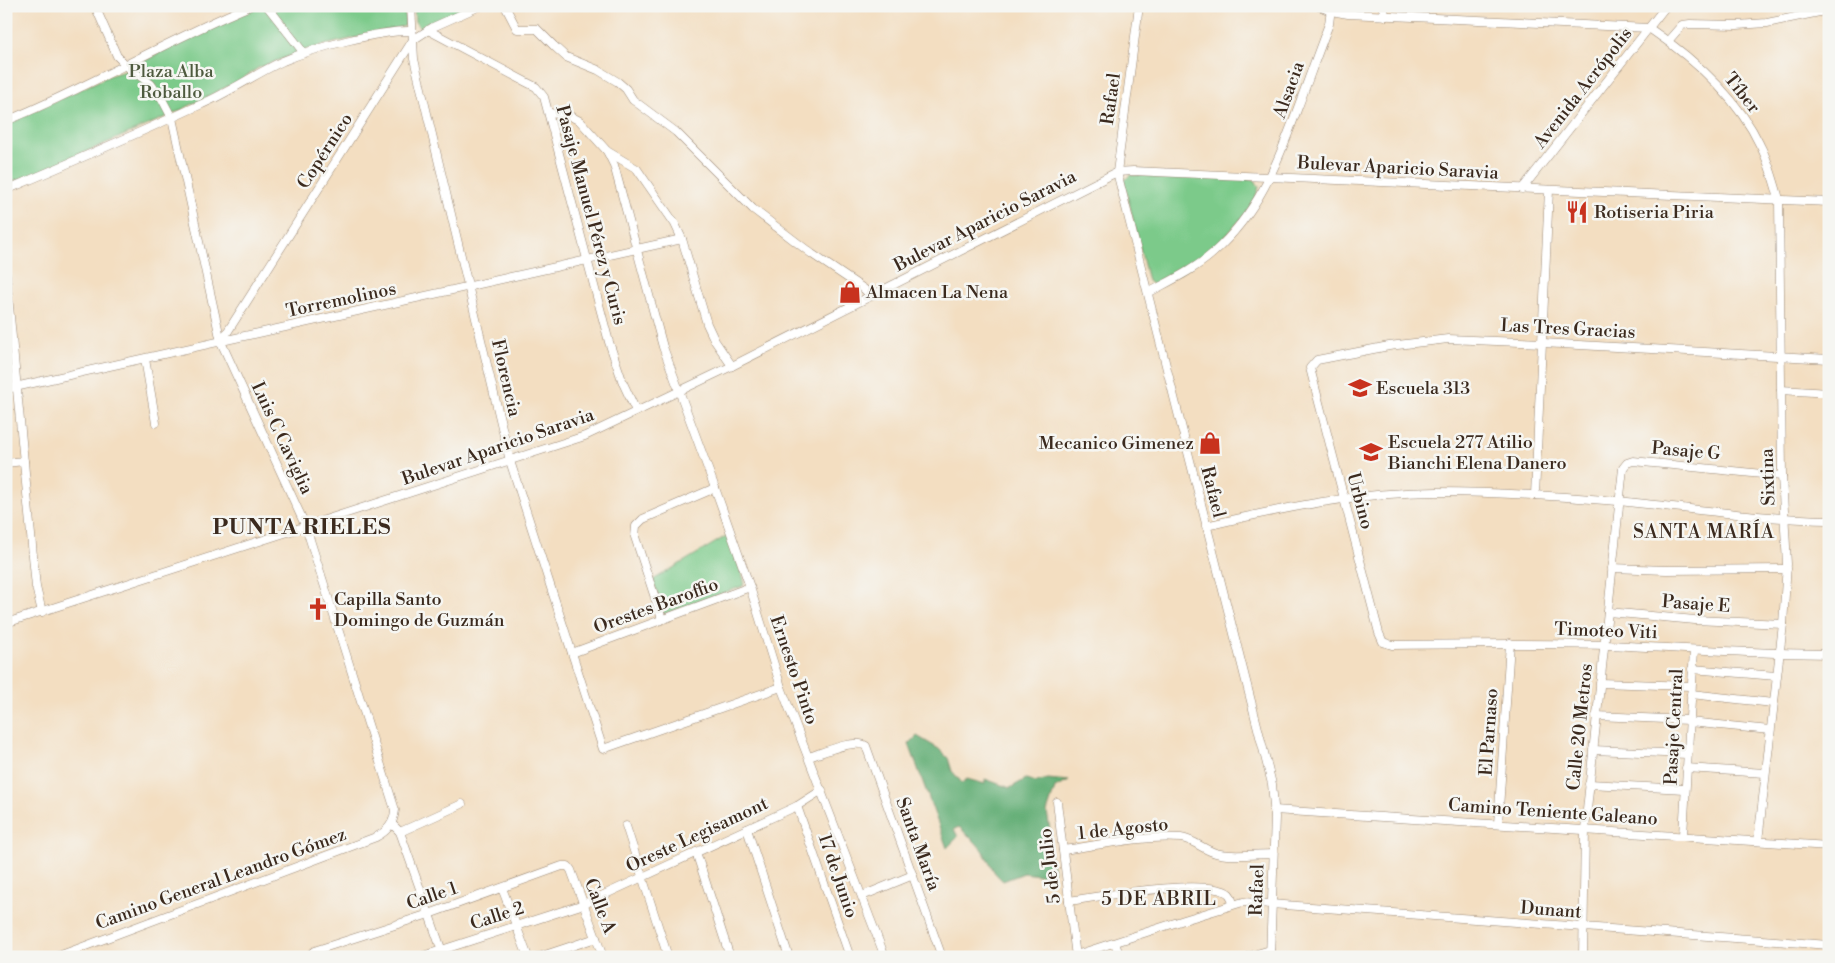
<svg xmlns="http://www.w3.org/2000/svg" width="1835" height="963" font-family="'Libre Bodoni',serif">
<rect width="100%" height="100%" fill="#f6f6f2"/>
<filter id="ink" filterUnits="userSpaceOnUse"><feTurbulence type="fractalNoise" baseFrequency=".02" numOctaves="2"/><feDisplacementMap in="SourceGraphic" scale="10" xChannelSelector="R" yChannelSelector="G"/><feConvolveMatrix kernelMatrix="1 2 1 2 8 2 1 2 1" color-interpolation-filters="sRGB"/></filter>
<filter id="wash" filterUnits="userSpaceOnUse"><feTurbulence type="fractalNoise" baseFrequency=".0096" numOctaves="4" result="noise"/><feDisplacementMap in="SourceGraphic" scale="20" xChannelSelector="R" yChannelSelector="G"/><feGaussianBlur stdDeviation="1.12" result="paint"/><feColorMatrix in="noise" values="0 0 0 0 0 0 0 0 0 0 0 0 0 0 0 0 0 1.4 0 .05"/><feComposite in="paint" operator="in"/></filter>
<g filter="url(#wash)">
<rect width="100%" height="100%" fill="#f3dec1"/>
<g fill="#7bca8a" stroke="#5b7a54">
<path d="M257,6h148v20l-97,23 -50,19 -16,11 -69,35 -152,66 -15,3v-59l105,-49 28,-8 3,-5 28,-15z"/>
<path d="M414,6h57l-44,22h-6l-6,-6z"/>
<path d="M1130,175l121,4 4,1 4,7c-7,32 -74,92 -106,98l-5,-4 -23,-95 -1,-5z"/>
<path d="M728,535l16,45 -1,6 -79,28 -11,-34z"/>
</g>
<path fill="#64ae76" stroke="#506c4a" d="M917,736l22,13 9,9 4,13 10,12 5,-4 18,5v-5l25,9 16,-9 10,3 12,-3 21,2 -14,7 -8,24 4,24 -2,14 5,21 -7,5 -23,-3 -21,8c-12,-11 -9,-11 -16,-23 -6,-12 -18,-22 -28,-31l-5,2 4,8 -11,11 -38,-104z"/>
</g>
<g filter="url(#ink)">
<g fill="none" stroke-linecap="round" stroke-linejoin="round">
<defs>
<g id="minor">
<path d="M267,6l37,47"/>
<path d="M411,6l3,53 96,402 93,288 178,-62"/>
<path d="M505,6l12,23h20l17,17 12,11 32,13 20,12 8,7 7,11 43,32 77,77 59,45 52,35 7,7"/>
<path d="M1139,6l-22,166 155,612 3,33 -5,140"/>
<path d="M1319,6l12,5 17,3 301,14c44,30 88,68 111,117 9,17 14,36 19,54l3,277 5,88 -4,60 -25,217"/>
<path d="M1382,6l4,10"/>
<path d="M1343,13l12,-7"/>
<path d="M428,30l100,53 8,4 8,10 65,245 14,41 13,28"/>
<path d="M1668,41l14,-16 8,-1 47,1 30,-2 62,-13"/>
<path d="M549,113l19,2 12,6 27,30 30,18 38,55 7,15 25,85 8,17 17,25"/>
<path d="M6,121c84,-34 161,-81 244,-115"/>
<path d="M607,151l7,14 49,182 52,141 35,99 31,100 104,270"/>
<path d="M1522,189l144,-183"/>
<path d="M6,190c66,-28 131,-56 196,-86 28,-12 53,-30 81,-43 31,-13 96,-31 129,-30"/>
<path d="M6,275l30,312 6,25"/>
<path d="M1148,293c22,-12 46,-23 65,-40 45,-40 64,-88 84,-143 11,-29 21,-58 32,-86l2,-16"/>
<path d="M221,342l192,-302 20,-13 47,-21"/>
<path d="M145,359l11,64"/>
<path d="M1829,359l-286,-16 -95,-4 -59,7 -72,14 -7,8 69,265 4,9 9,3c71,-1 142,-2 213,0 75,3 149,9 224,9"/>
<path d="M6,389l676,-150"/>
<path d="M1781,390l48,3"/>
<path d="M6,463l18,-2"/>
<path d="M1535,495l14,-305"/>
<path d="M1206,526c77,-18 152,-34 231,-34 61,0 121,4 181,9 71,7 140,18 211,19"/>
<path d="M1612,568l54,2 121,-1"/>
<path d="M1608,612l87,8 88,4"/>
<path d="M662,619l-27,-82 1,-11 7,-7 72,-31"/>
<path d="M6,623l579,-187 147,-70 385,-194 16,-1 696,31"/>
<path d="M572,653l178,-66"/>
<path d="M1692,669l84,7"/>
<path d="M1600,683l91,3"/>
<path d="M1691,694l82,9"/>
<path d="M1596,716l93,4"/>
<path d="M1689,722l81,8"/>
<path d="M1593,750l94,4"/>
<path d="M809,757c13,-4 46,-19 57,-11l76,211"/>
<path d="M1686,768l79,5"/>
<path d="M1589,784l96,5"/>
<path d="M1057,802l19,155"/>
<path d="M797,806l53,151"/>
<path d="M1274,810l555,36"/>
<path d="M392,824l8,8 44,125"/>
<path d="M1498,824l12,-181"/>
<path d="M626,826l42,131"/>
<path d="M747,829l42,128"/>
<path d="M400,832l62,-28"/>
<path d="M1683,835l11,-185"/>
<path d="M1063,850c37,-5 80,-15 118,-12 15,2 24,14 39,16 14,3 38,0 53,0"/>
<path d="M696,852l34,105"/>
<path d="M502,888l26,69"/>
<path d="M862,896l51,-21"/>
<path d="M1069,901c28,-4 140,-24 160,-7 3,3 3,7 4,10"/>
<path d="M1115,943l5,14"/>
<path d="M1076,955l108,-35 59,-18 586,43"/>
<path d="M56,957l320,-120c12,-6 18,-14 19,-27l-89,-283 -85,-185 -49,-224 -10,-19 -11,-15 -21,-15 -13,-13 -22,-50"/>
<path d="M308,957l6,-6 115,-37 133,-48h6l3,4 32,87"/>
<path d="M420,957l164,-53 213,-98 25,-16"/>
<path d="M539,957l57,-19"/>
<path d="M1247,957l23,-7"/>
<path d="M1583,957l2,-128 38,-361 4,-5 6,-2 149,15"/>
</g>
</defs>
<use href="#minor" stroke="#978470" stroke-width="9"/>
<use href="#minor" stroke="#fff" stroke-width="8"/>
</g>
</g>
<defs>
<symbol id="restaurant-bare" viewBox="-9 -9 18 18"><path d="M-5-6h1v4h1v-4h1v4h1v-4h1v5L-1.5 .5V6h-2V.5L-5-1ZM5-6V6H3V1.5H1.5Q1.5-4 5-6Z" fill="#c8321e" stroke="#f6f6f2" stroke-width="2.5" paint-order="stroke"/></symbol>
<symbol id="shop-bare" viewBox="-9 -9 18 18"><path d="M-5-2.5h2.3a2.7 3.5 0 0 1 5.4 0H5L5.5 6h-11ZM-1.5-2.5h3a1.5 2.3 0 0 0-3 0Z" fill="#c8321e" stroke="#f6f6f2" stroke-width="2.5" paint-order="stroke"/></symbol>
<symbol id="school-bare" viewBox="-9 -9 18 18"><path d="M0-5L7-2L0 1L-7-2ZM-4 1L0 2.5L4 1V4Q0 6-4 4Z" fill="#c8321e" stroke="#f6f6f2" stroke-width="2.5" paint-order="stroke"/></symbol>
<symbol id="church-bare" viewBox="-9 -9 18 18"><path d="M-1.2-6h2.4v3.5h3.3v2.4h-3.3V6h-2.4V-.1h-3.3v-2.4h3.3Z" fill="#c8321e" stroke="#f6f6f2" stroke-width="2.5" paint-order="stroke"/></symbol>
</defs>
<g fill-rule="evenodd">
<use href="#restaurant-bare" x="1561" y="196" width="32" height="32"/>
<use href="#shop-bare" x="834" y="276" width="32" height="32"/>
<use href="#school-bare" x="1344" y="372" width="32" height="32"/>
<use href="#shop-bare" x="1194" y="427" width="32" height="32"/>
<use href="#school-bare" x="1355" y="436" width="32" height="32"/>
<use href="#church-bare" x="302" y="593" width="32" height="32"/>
</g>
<g text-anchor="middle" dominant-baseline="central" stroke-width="5" stroke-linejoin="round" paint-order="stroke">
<g font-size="18" fill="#4e5a3e" stroke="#f6f6f2">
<text x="171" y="71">Plaza Alba<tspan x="171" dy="21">Roballo</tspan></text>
</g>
<g font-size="18" fill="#3b2a1e" stroke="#f6f6f2">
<text transform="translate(1583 88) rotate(-52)">Avenida Acrópolis</text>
<text transform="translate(1289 90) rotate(-70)">Alsacia</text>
<text transform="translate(1742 93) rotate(52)">Tíber</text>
<text transform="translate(1111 99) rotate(-82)">Rafael</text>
<text transform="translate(325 151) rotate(-57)">Copérnico</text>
<text transform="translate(1398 168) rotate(3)">Bulevar Aparicio Saravia</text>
<text transform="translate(591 215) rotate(75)">Pasaje Manuel Pérez y Curis</text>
<text transform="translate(985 221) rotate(-27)">Bulevar Aparicio Saravia</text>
<text transform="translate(341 300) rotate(-12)">Torremolinos</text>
<text transform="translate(1568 329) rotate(3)">Las Tres Gracias</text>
<text transform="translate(506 378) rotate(77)">Florencia</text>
<text transform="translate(282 438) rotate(65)">Luis C Caviglia</text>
<text transform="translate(498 447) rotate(-19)">Bulevar Aparicio Saravia</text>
<text transform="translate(1686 451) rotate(5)">Pasaje G</text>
<text transform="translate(1768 477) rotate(-92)">Sixtina</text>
<text transform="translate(1213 492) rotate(76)">Rafael</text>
<text transform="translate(1360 501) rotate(75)">Urbino</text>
<text transform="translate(1696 604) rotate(4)">Pasaje E</text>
<text transform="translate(656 606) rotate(-20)">Orestes Baroffio</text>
<text transform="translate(1606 631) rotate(2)">Timoteo Viti</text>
<text transform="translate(794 670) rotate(71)">Ernesto Pinto</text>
<text transform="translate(1580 727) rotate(-84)">Calle 20 Metros</text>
<text transform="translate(1674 727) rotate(-87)">Pasaje Central</text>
<text transform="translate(1489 732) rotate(-86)">El Parnaso</text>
<text transform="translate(1553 812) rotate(4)">Camino Teniente Galeano</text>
<text transform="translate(1123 829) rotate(-6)">1 de Agosto</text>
<text transform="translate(697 835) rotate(-25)">Oreste Legisamont</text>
<text transform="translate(918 844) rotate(70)">Santa María</text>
<text transform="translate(1050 866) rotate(-97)">5 de Julio</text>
<text transform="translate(838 876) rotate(71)">17 de Junio</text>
<text transform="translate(221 879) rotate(-20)">Camino General Leandro Gómez</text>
<text transform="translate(1257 890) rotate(-88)">Rafael</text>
<text transform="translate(432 896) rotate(-19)">Calle 1</text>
<text transform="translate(600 906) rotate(69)">Calle A</text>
<text transform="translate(1551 910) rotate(4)">Dunant</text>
<text transform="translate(497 916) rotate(-18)">Calle 2</text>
</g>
<g font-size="18" fill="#3b2a1e" stroke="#f6f6f2" text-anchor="start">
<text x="1594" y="212">Rotiseria Piria</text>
<text x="866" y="292">Almacen La Nena</text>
<text x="1376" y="388">Escuela 313</text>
<text x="1388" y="442">Escuela 277 Atilio<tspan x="1388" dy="21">Bianchi Elena Danero</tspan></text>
<text x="1194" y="443" text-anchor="end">Mecanico Gimenez</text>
<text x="334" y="599">Capilla Santo<tspan x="334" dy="21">Domingo de Guzmán</tspan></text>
</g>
<g font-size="19" letter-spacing="1" fill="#3b2a1e" stroke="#f6f6f2">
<text x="1704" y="532">SANTA MARÍA</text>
<text x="1159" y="899">5 DE ABRIL</text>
</g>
<g font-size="22" font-weight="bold" letter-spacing="1" fill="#3b2a1e" stroke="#f6f6f2">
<text x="302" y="527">PUNTA RIELES</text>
</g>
</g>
<rect width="1835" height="963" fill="none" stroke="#f6f6f2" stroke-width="25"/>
</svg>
